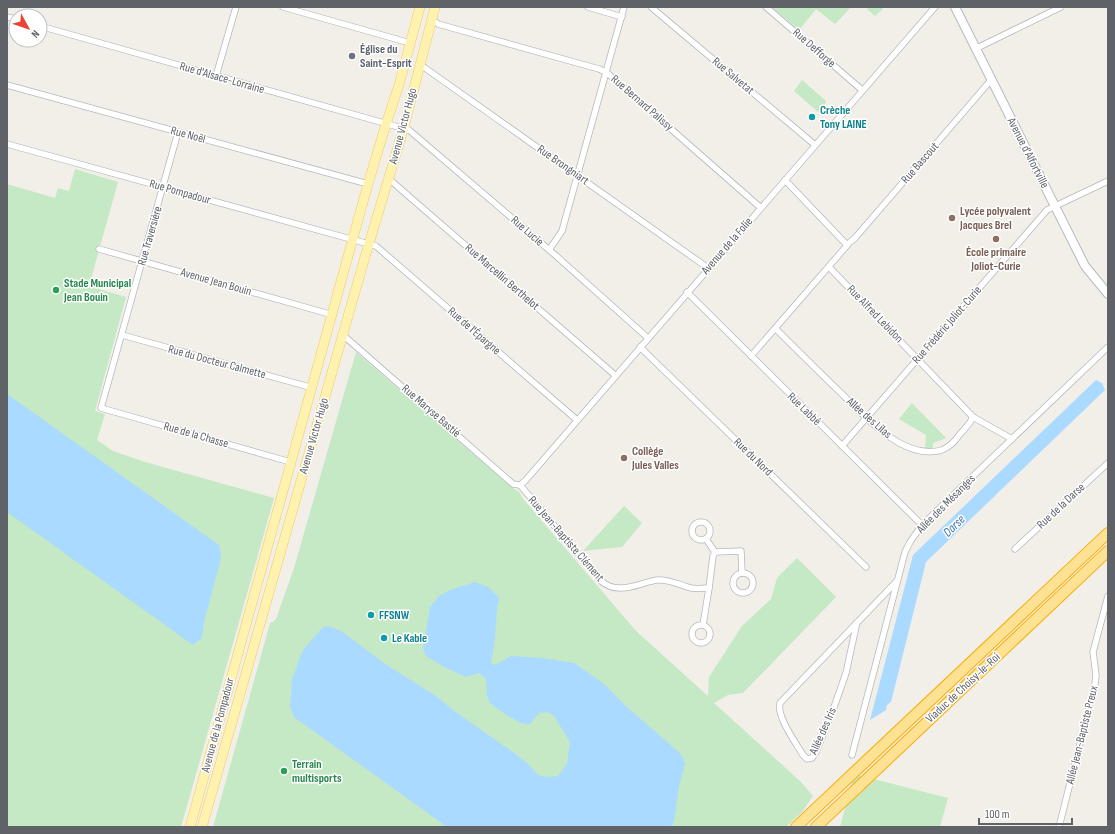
<svg xmlns="http://www.w3.org/2000/svg" width="1115" height="834" font-family="'Sofia Sans Condensed',sans-serif">
<rect width="100%" height="100%" fill="#f1efe8"/>
<g fill="#c5e8c5">
<path d="M772,7h79l-16,17 -19,-15 -17,21z"/>
<path d="M869,7h12l2,2 -8,7 -8,-7z"/>
<path d="M802,80l24,21 -1,3 -7,8 -24,-21z"/>
<path d="M75,169l43,13 -29,104 37,11 -31,114 10,3 -8,26 16,11 32,11 129,36 -93,329h-174v-643l48,14 3,-10 11,3z"/>
<path d="M356,352l154,134 9,6 5,8 112,131 72,65 1,-19 33,-51 29,-27 6,-21 20,-20 39,39 -93,96 -15,2 -14,8 86,78 13,15 -11,16 -16,15h-573l56,-200 2,-5h2l3,-3 18,-51z"/>
<path d="M912,403l34,35 -13,5v5h-8l1,-13 -27,-16z"/>
<path d="M624,506l18,17 -20,24 -39,4z"/>
<path d="M854,774l94,24 -8,29h-100z"/>
</g>
<g fill="#aadaff">
<path d="M1096,380l6,3 3,7 -179,172 -35,140 -4,3 -1,5 -16,10 43,-165z"/>
<path d="M7,394l212,151 2,13 -18,68 1,1 -3,12 -8,6 -186,-133z"/>
<path d="M475,582l13,5 11,10c-4,22 -3,45 -8,66l4,2 16,-9 31,2 32,5 29,20 24,24 54,47 4,10 -6,22 -5,36 -3,5h-224l-153,-110 -4,-11 2,-27 11,-29 20,-23 5,-1 15,6 42,32 51,32 17,14 64,45 10,8 11,12 10,2 10,-1 9,-12 3,-22 -16,-26 -6,-4 -9,1 -9,11h-7l-17,-9 -16,-12 -3,-7 -1,-17 -7,-6 -13,4 -20,-9 -20,-12 -3,-8 7,-41 9,-11 11,-6z"/>
</g>
<g fill="none" stroke-linecap="round" stroke-linejoin="round">
<defs>
<g id="street">
<path d="M283,7l127,36"/>
<path d="M588,7l34,10"/>
<path d="M651,7l164,138"/>
<path d="M766,7l96,83"/>
<path d="M7,17l9,2"/>
<path d="M432,19l6,5 161,45 7,3 155,136"/>
<path d="M40,26l369,104 145,124 94,84"/>
<path d="M975,49l86,-42"/>
<path d="M418,70l5,-3 2,1 283,200"/>
<path d="M216,76l20,-69"/>
<path d="M7,85l361,99"/>
<path d="M178,132l-77,276 186,53h5"/>
<path d="M7,144l369,102 201,174"/>
<path d="M389,179l227,197"/>
<path d="M785,180l62,65"/>
<path d="M99,249l234,66"/>
<path d="M549,250l13,-19 62,-224"/>
<path d="M829,267l144,150 39,22"/>
<path d="M687,292l235,233"/>
<path d="M776,329c21,21 43,43 65,64 24,24 63,68 101,57 7,-3 14,-10 18,-16 5,-5 10,-11 13,-17"/>
<path d="M122,335l191,53"/>
<path d="M343,335l170,149 7,1"/>
<path d="M640,347l226,220"/>
<path d="M751,356l99,-114 5,-4 136,-158"/>
<path d="M842,446l205,-236 61,-29"/>
<path d="M520,485l5,-4 410,-474"/>
<path d="M520,485l81,96c18,15 37,2 56,-1 13,-1 22,5 34,8 5,1 12,0 18,0"/>
<circle cx="701" cy="531" r="9"/>
<path d="M706,539l9,13"/>
<path d="M1015,549l93,-86"/>
<circle cx="743" cy="583" r="10"/>
<path d="M857,622l-11,51 -14,40 -16,39 -4,6 -5,1 -4,-4c-7,-12 -27,-39 -23,-52l117,-122"/>
<circle cx="701" cy="634" r="9"/>
<path d="M703,625l6,-37 4,-32 2,-4 26,-1 1,22"/>
<path d="M852,755l53,-203 5,-10 12,-17 186,-178"/>
<path d="M1059,827l36,-143 1,-9 -3,-23 15,-56"/>
</g>
<path id="secondary" d="M955,7l130,259 23,28"/>
<g id="primary">
<path d="M190,827l178,-643 18,-60 13,-39 21,-78"/>
<path d="M202,827l163,-570 39,-130 31,-120"/>
</g>
<g id="highway">
<path d="M796,827l312,-294"/>
<path d="M816,827l292,-276"/>
</g>
</defs>
<use href="#street" stroke="#b5b8bc" stroke-width="7"/>
<use href="#secondary" stroke="#b6babf" stroke-width="10"/>
<use href="#primary" stroke="#f2c960" stroke-width="10"/>
<use href="#highway" stroke="#f9ab00" stroke-width="12"/>
<use href="#street" stroke="#fff" stroke-width="5.5"/>
<use href="#secondary" stroke="#fff" stroke-width="8"/>
<use href="#primary" stroke="#fff2af" stroke-width="9"/>
<use href="#highway" stroke="#fde293" stroke-width="10"/>
</g>
<circle fill="#6b7280" stroke="#fff" stroke-width="1.5" cx="352" cy="56" r="4"/>
<g fill="#0f9aa8" stroke="#fff" stroke-width="1.5">
<circle cx="812" cy="117" r="4"/>
<circle cx="371" cy="615" r="4"/>
<circle cx="384" cy="638" r="4"/>
</g>
<g fill="#8d6e63" stroke="#fff" stroke-width="1.5">
<circle cx="952" cy="218" r="4"/>
<circle cx="996" cy="239" r="4"/>
<circle cx="624" cy="458" r="4"/>
</g>
<g fill="#2e9e5b" stroke="#fff" stroke-width="1.5">
<circle cx="56" cy="290" r="4"/>
<circle cx="284" cy="771" r="4"/>
</g>
<g text-anchor="middle" dominant-baseline="central" stroke-width="3" stroke-linejoin="round" paint-order="stroke">
<g font-size="12" fill="#5f6368" stroke="#fff">
<text transform="translate(814 48) rotate(41)">Rue Defforge</text>
<text transform="translate(733 76) rotate(40)">Rue Salvetat</text>
<text transform="translate(222 78) rotate(16)">Rue d'Alsace-Lorraine</text>
<text transform="translate(642 103) rotate(41)">Rue Bernard Palissy</text>
<text transform="translate(403 126) rotate(-75)">Avenue Victor Hugo</text>
<text transform="translate(188 135) rotate(15)">Rue Noël</text>
<text transform="translate(1028 153) rotate(63)">Avenue d'Alfortville</text>
<text transform="translate(920 163) rotate(-49)">Rue Bascout</text>
<text transform="translate(563 165) rotate(35)">Rue Brongniart</text>
<text transform="translate(180 192) rotate(16)">Rue Pompadour</text>
<text transform="translate(527 231) rotate(41)">Rue Lucie</text>
<text transform="translate(150 236) rotate(-74)">Rue Traversière</text>
<text transform="translate(727 246) rotate(-49)">Avenue de la Folie</text>
<text transform="translate(502 277) rotate(41)">Rue Marcellin Berthelot</text>
<text transform="translate(216 282) rotate(16)">Avenue Jean Bouin</text>
<text transform="translate(875 314) rotate(46)">Rue Alfred Lebidon</text>
<text transform="translate(947 325) rotate(-49)">Rue Frédéric Joliot-Curie</text>
<text transform="translate(474 331) rotate(41)">Rue de l'Épargne</text>
<text transform="translate(217 362) rotate(15)">Rue du Docteur Calmette</text>
<text transform="translate(804 409) rotate(44)">Rue Labbé</text>
<text transform="translate(431 411) rotate(41)">Rue Maryse Bastié</text>
<text transform="translate(869 418) rotate(41)">Allée des Lilas</text>
<text transform="translate(196 435) rotate(16)">Rue de la Chasse</text>
<text transform="translate(314 436) rotate(-74)">Avenue Victor Hugo</text>
<text transform="translate(753 457) rotate(44)">Rue du Nord</text>
<text transform="translate(946 504) rotate(-45)">Allée des Mésanges</text>
<text transform="translate(1061 506) rotate(-43)">Rue de la Darse</text>
<text transform="translate(566 539) rotate(49)">Rue Jean-Baptiste Clément</text>
<text transform="translate(963 688) rotate(-43)">Viaduc de Choisy-le-Roi</text>
<text transform="translate(218 725) rotate(-75)">Avenue de la Pompadour</text>
<text transform="translate(823 731) rotate(-66)">Allée des Iris</text>
<text transform="translate(1082 735) rotate(-76)">Allée Jean-Baptiste Preux</text>
</g>
<g font-size="12" font-weight="bold" fill="#5b616d" stroke="#fff" text-anchor="start">
<text x="360" y="49">Église du<tspan x="360" dy="14">Saint-Esprit</tspan></text>
</g>
<g font-size="12" font-weight="bold" fill="#0d838f" stroke="#fff" text-anchor="start">
<text x="820" y="110">Crèche<tspan x="820" dy="14">Tony LAINE</tspan></text>
<text x="379" y="615">FFSNW</text>
<text x="392" y="638">Le Kable</text>
</g>
<g font-size="12" font-weight="bold" fill="#785e54" stroke="#fff" text-anchor="start">
<text x="960" y="211">Lycée polyvalent<tspan x="960" dy="14">Jacques Brel</tspan></text>
<text x="996" y="252" text-anchor="middle">École primaire<tspan x="996" dy="14">Joliot-Curie</tspan></text>
<text x="632" y="451">Collège<tspan x="632" dy="14">Jules Valles</tspan></text>
</g>
<g font-size="12" font-weight="bold" fill="#27864d" stroke="#fff" text-anchor="start">
<text x="64" y="283">Stade Municipal<tspan x="64" dy="14">Jean Bouin</tspan></text>
<text x="292" y="764">Terrain<tspan x="292" dy="14">multisports</tspan></text>
</g>
<g font-size="13" font-style="italic" fill="#4174aa" stroke="#fff">
<text transform="translate(954 526) rotate(-44)">Darse</text>
</g>
</g>
<rect width="1115" height="834" fill="none" stroke="#5f6368" stroke-width="16"/>
<g transform="translate(28 28) rotate(130)"><circle r="19" fill="#ffffff" stroke="#bfc1c3"/>
<path d="M0-3L7 15L0 10L-7 15Z" fill="#ea4335"/>
<text y="-6" font-size="11" font-weight="bold" text-anchor="middle" fill="#5f6368">N</text>
</g>
<path d="M979 818v6h93v-6" fill="none" stroke="#5f6368" stroke-width="2"/>
<text x="985" y="818" font-size="12" fill="#5f6368" stroke="#ffffff" stroke-width="3" paint-order="stroke">100 m</text>
</svg>
